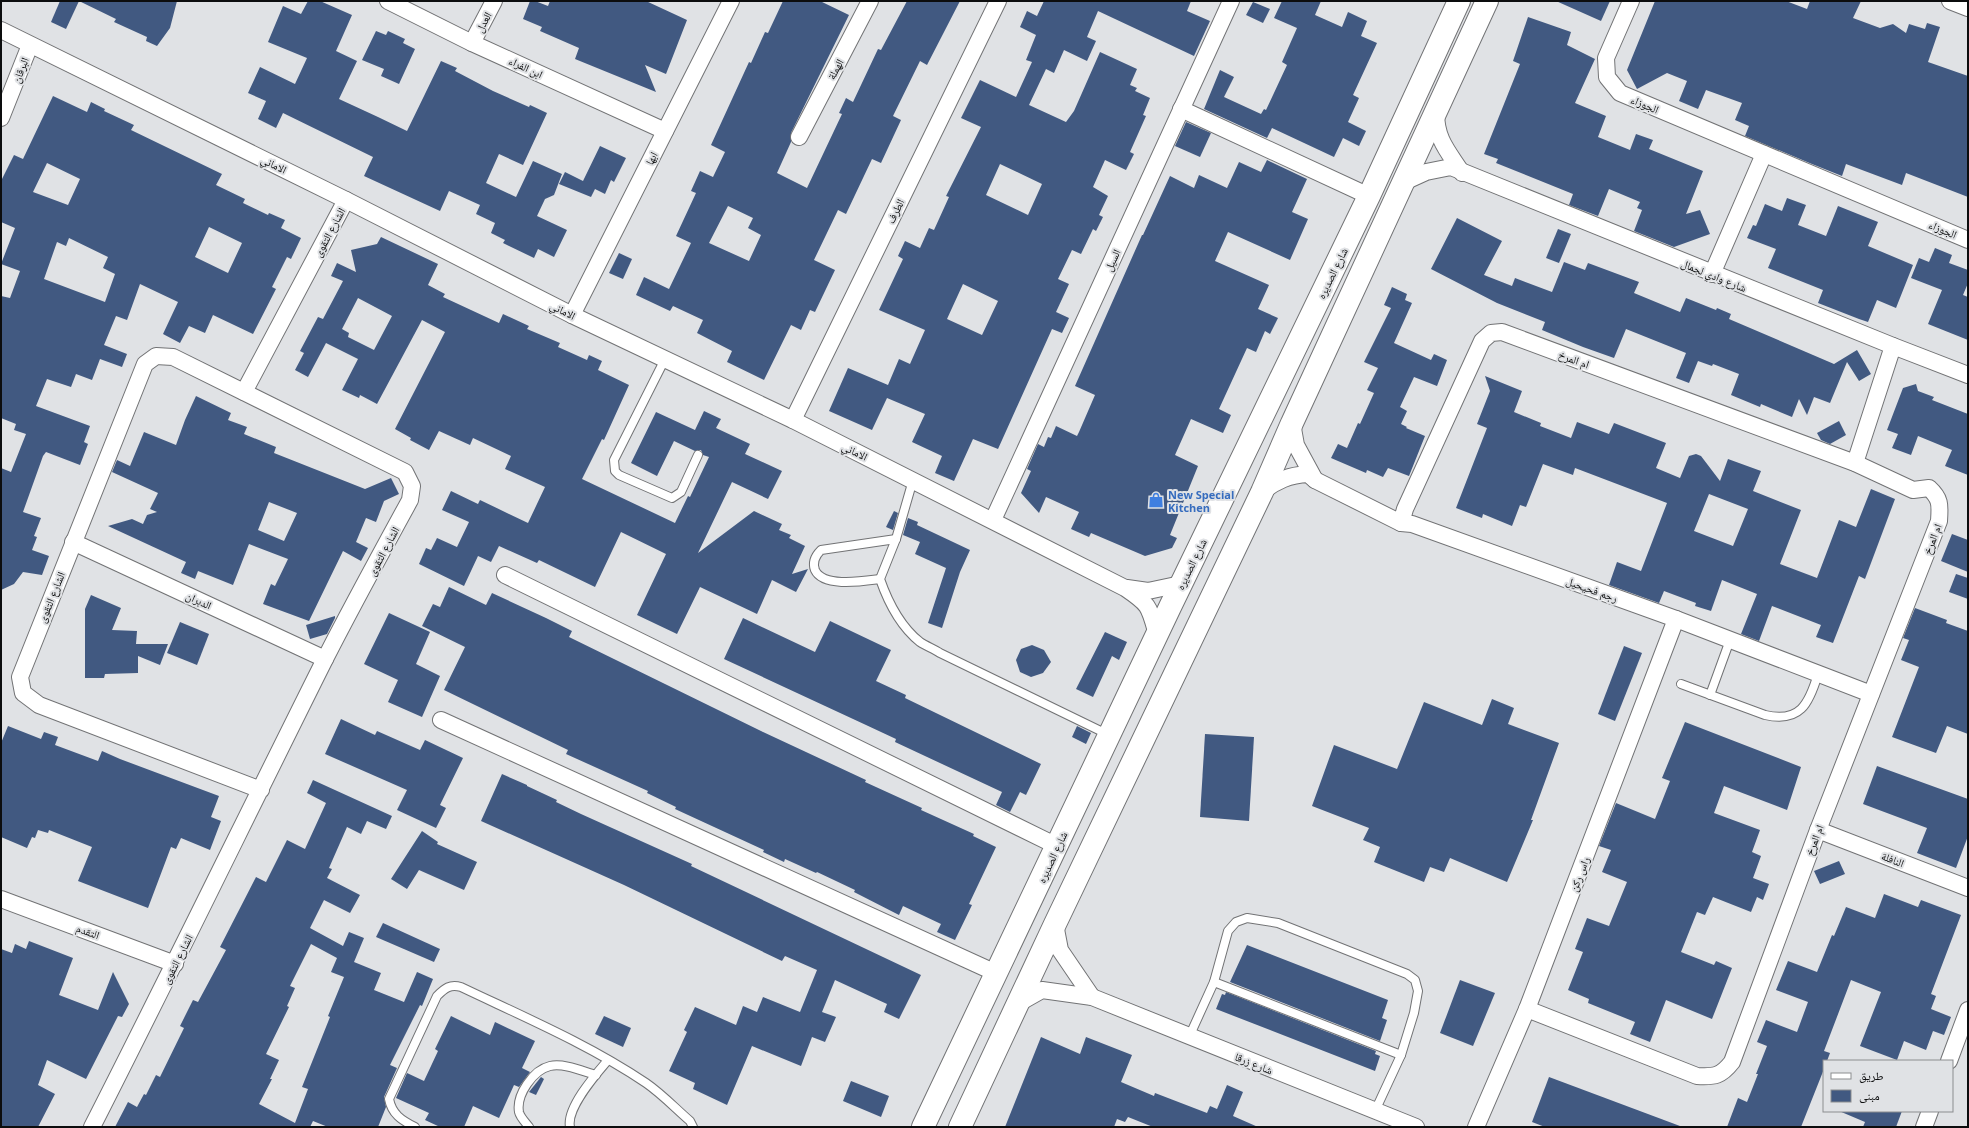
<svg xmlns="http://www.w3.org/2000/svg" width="1969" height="1128" font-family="'Open Sans','Noto Naskh Arabic',sans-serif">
<rect width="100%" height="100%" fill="#e0e2e5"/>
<g fill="#415981" fill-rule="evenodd">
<path d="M60,1h19l-13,28 -15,-7z"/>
<path d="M79,1h98l-7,27 -13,18 -11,-5 1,-4 -33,-15 2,-3z"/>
<path d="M308,1h12l32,14 -16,36 21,10 -18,38 39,18 29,14 34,-70 16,7 -2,3 38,20 36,16 1,-2 17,8 -24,52 -24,-11 -13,29 30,14 17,-36 29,13 -8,21 -9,4 -8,17 30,14 -13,27 -16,-8 -4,9 -31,-15 2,-3 -14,-7 4,-10 -19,-9 4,-9 -31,-14 -9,20 -76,-35 9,-19 -90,-44 -7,15 -18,-9 8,-18 -18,-8 12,-26 35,17 12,-26 -39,-16 15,-36 18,8z"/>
<path d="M530,1h5l13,5 2,-5h96l41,19 -21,54 -21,-9 11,27 -81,-33 4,-11 -39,-17 2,-4 -19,-8z"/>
<path d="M783,1h37l29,14 -58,118v9l-14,31 30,15 35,-74 -3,-1 7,-15 7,4 25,-53 3,1 26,-49h53l-33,64 -7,-4 -27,55 8,4 -20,43 -9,-4 -26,55 -8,-4 -24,50 21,10 -20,42 -5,-2 -9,20 -10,-5 -27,55 -37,-18 5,-11 -35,-18 6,-13 -30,-14 -3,5 -34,-16 8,-18 25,12 22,-46 -15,-7 20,-43 -5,-2 9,-20 13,6 12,-25 -14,-7 38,-83 2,1 14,-31 3,1zM728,206l25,12 -5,10 13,7 -12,26 -40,-18z"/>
<path d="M1044,1h147l-4,10 23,10 -16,35 -96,-45 -11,26 9,4 -9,20 -23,-11 -10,23 -8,-4 -17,36 37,17 8,-11 26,-59 37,17 -7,16 7,3 -2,3 15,7 -7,17 3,1 -16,36 4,2 -8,16 -21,-10 -12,27 15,9 -9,19 4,2 -7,14 -3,-2 -12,25 -9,-4 -14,29 11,5 -13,28 13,6 -7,15 -10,-4 -54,120 -25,-10 -19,42 -19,-8 7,-17 -30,-14 13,-28 -38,-16 -15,32 -43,-19 19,-43 40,17 11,-26 11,5 15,-34 -46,-20 24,-51 -5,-3 7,-15 15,7 9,-20 5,2 15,-33 -3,-1 35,-69 -20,-9 19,-38 36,17 16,-35 -6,-2 10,-25 -16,-8 7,-16 10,5zM1000,164l42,20 -14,31 -42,-20zM963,284l35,17 -16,34 -35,-16z"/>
<path d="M1282,1h39l-6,14 27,12 6,-15 19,9 -6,15 16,7 -24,52 6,3 -11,24 18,9 -7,15 -16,-8 -9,19 -62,-29 -5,10 -63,-29 16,-39 14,7 -10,20 37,17 3,-5 2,1 21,-45 -5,-3 15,-34 -23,-10z"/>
<path d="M1556,1h54l-9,20z"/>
<path d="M1655,1h131l21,8 3,-8h51l-8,17 27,10 13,-4 13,9 3,-9 16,5 2,-6 13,4 -12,35 40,14v121l-62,-24 -4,12 -56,-21 -4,12 -30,-12 -67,-28 4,-10 -14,-6 7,-17 -36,-13 -8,19 -19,-8 8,-20 -20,-8 -30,16 -10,-19z"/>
<path d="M1253,2l17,7 -7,14 -17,-8z"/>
<path d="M1528,17l43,15 -4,13 28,14 -20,44 31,13 -8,21 32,13 6,-16 17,6 -4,9 54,22 -17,43 14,-4 10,24 -36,13 -40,-16 8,-21 -5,-2 3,-6 -31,-13 -11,27 -29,-11 4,-11 -77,-31 2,-4 -14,-5 36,-90 -7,-3z"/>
<path d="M376,31l10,4 2,-4 17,8 -2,4 12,6 -16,35 -18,-8 3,-7 -22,-9z"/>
<path d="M53,96l34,16 4,-10 14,7 -1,2 30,14 -3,5 91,44 -6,11 29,14 -2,4 25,12 1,-2 16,7 -4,8 20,10 -10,21 -4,-2 -15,30 4,2 -23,45 -40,-19 -8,18 -16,-7 -9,17 -17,-9 15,-32 -38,-18 -13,36 -11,-4 -12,29 23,9 -5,13 -22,-8 -8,21 -16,-6 -5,13 -24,-8 -11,27 54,20 -6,16 4,2 -8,21 -34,-13 -3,4 -20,56 18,6 -7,18 3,1 -5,13 17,6 -7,19 -19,-3 -9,12 -13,6v-122l10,4 15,-38 -12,-4 2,-6 -15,-6v-122l9,2 10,-27 -19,-7 14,-36 -14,-6v-41l13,-26 9,4zM47,163l33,16 -12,26 -35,-13zM209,227l33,16 -14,30 -33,-16zM69,238l39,19 -5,11 12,6 -10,28 -61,-23 13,-37 9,4z"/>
<path d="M1186,122l25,11 -11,24 -25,-11z"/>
<path d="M600,146l26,12 -12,24 -3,-2 -6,14 -10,-5 -4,8 -32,-13 6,-12 18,9z"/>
<path d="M1267,160l40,19 -15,33 16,7 -18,41 -62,-28 -13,29 54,24 -11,24 20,9 -8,16 -5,-3 -9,21 -9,-4 -28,61 12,6 -8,18 -32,-14 -16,36 23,11 -28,69 7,3 -5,10 -27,8 -54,-23 -2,4 -18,-8 8,-17 -33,-15 -7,16 -18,-20 10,-22 -4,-2 11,-25 6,3 4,-10 3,1 5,-12 21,10 2,-4 16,-37 -20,-9 67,-151h1l27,-59 24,12 5,-13 28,13 12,-26 22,10z"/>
<path d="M1787,198l19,7 -8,20 28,11 12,-30 40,16 -10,24 45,19 -17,43 -19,-8 -9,22 -9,-3 -41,-16 5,-13 -55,-22 8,-19 -29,-11 6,-13 3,1 9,-22 17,7z"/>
<path d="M1457,218l45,23 -18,34 28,11 3,-8 37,14 12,-30 21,8 3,-7 51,19 -5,11 46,19 6,-14 30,12 1,-2 14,6 -2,5 105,45 23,-14 14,24 -12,7 -12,-19 -17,41 -16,-6 -7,18 -8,-16 -7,18 -31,-13 -1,3 -29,-12 8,-21 -26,-10 -1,2 -14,-5 -9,22 -13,-5 10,-25 -60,-24 -12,29 -31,-11 -41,-17 3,-8 -48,-19 -66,-34z"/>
<path d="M1558,229l13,5 -12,29 -13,-5z"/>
<path d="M381,237l57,27 -10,21 17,9 -2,3 56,26 4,-9 26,12 -2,3 33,14 -2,4 29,13 2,-5 13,6 -4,9 31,15 -25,55 -2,-1 -20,40 93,44 13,-27 2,1 19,-40 -6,-2 -2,-5 -6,1 -21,-10 -17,35 -26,-13 25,-51 39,18 9,-19 17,8 -5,9 34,16 -5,10 37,17 -14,28 -36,-17 -34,71 56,-42 28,13 -3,6 12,5 -2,3 16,8 -13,28 16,-5 -12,23 -24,-12 -15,34 -57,-27 -23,47 -40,-19 29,-61 -45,-22 -26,55 -56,-27 -2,3 -38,-17 -8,16 -13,-6 -14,30 -45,-22 7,-16 5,2 6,-12 20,9 12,-25 -27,-12 9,-19 27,13 2,-4 48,23 17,-36 -40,-18 6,-13 -38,-18 -3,7 -31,-14 -10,19 -19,-10 1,-2 -16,-9 50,-97 -23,-12 -45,84 -17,-9 -1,3 -17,-8 16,-31 -32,-16 -18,34 -13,-7 9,-17 -4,-2 18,-34 5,2 20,-38 -12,-5 6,-13 19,9 -5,-22 26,-6zM358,298l34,18 -18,34 -26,-13 1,-4 -7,-4z"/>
<path d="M1935,248l17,7 -3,8 19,7v13l-5,12 5,2v43l-40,-16 14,-34 -31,-12 8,-20 10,4z"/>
<path d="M619,253l13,6 -9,20 -14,-6z"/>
<path d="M1392,287l15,7 -2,6 7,3 -18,40 37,17 3,-6 13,6 -10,26 -23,-9 -14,30 7,4 -6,13 6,3 -1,1 19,8 -16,40 -21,-8 -5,9 -16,-7 -1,3 -35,-15 7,-14 9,4 11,-25 2,1 14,-31 -7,-3 11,-22 -14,-6 27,-54 -7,-3z"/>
<path d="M1485,376l37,15 -8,21 27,11 -1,3 31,12 6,-16 32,12 5,-11 52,20 -10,25 24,10 9,-22 7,-2 5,2 19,25 8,-22 33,12 -8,20 48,19 -21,54 37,14 22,-58 17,7 15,-38 24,10 -30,80 -6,-3 -26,67 -17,-6 5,-12 -49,-19 -13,35 -18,-7 16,-40 -35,-14 -11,31 -16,-5 1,-3 -32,-12 -5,12 -50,-18 8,-23 24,9 26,-68 -92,-35 -2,7 -30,-11 -17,43 -6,-2 -8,21 -29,-12 -1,4 -26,-10 31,-80 -10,-4 13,-33zM1709,494l39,15 -15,37 -39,-15z"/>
<path d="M1916,384l2,7 16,6 -2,3 36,14v61l-23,-9 7,-16 -34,-14 -7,19 -19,-7 6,-14 -11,-4 16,-42z"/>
<path d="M196,396l35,17 -3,7 19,7 -3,7 32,13 -2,6 91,36 26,-11 8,16 -15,7 -8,21 -10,-4 -10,24 12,6 -7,13 -18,-10 -34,70 -46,-17 8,-20 4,2 13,-27 -39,-15 -16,41 -35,-14 -3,8 -14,-6 5,-11 -78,-36 24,-7 11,5 4,-9 10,-3 -7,-3 8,-16 -46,-21 5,-12 13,6 14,-34 32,13 9,-25zM269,502l28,11 -13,28 -26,-11z"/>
<path d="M1839,421l7,14 -16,9 -9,-4 -4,-7z"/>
<path d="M894,511l4,2 -5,17 -7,-3z"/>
<path d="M908,518l10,4 -1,3 53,25 -10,22 -18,56 -14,-5 18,-55 -31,-14 5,-12 -17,-7z"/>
<path d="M1952,534l16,6v32l-27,-11z"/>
<path d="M1956,574l12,4v21l-19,-7z"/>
<path d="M449,587l37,18 6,-12 54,25 26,13 -3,6 192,94 105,49 -1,2 57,26 -1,2 53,24 -1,2 23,11 -27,57 3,1 -17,35 -18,-8 4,-8 -38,-18 -4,9 -45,-23 1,-2 -38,-18 -1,1 -31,-14 -1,3 -21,-10 1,-2 -89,-41 1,-2 -29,-14 1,-2 -82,-37 2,-4 -124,-60 21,-43 -43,-21 11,-22 7,3z"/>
<path d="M91,595l30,13 -9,22 25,1 -1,13h32l-8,21 -22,-9v17l-33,1 -1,4h-19v-69z"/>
<path d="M1915,608l32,12 -1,3 22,8v103l-21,-8 -11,27 -44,-16 27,-70 -18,-7 8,-20 -6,-2z"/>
<path d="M389,613l41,19 -14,32 24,12 -18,41 -34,-15 10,-22 -34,-16z"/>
<path d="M335,616v2l-8,16 -17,5 -4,-14z"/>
<path d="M743,618l72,34 15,-31 61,29 -15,31 30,14 -1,3 136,66 -15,31 -6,-3 -10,20 -14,-7 6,-13 -107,-50 1,-3 -30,-14 -142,-66z"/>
<path d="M180,622l29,12 -12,31 -30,-12z"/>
<path d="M1105,632l22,10 -8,18 -7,-4 -19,41 -17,-8z"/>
<path d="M1032,645l12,5 7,12 -8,11 -12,4 -11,-5 -4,-12 5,-11z"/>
<path d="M1624,646l18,7 -27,68 -17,-7z"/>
<path d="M1492,699l22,9 -6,16 51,19 -28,77h2l-26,62 -57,-24 -6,14 -14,-5 -6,15 -50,-20 6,-15 -17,-7 6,-12 -57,-22 22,-61 63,24 27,-67 58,23z"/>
<path d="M341,719l34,16 2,-4 43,19 5,-10 38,18 -23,47 6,3 -10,20 -39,-18 10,-20 -82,-36z"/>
<path d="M1685,722l116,45 -14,43 -63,-24 -10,27 46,17 -8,22 9,4 -8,22 16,6 -6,16 -6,-3 -6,15 -38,-15 -8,18 -8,-3 -16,40 33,13 2,-4 16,7 -20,51 -46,-19 -16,42 -20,-8 5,-12 -47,-19 1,-4 -21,-9 15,-38 -8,-3 12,-31 22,8 18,-44 -25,-10 9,-22 -12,-4 17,-43 39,16 15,-38 -8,-3z"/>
<path d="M8,726l33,13 3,-7 14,5 -3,8 43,16 4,-10 18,8 99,37 -8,21 10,4 -11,29 -29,-12 -5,11 -5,-2 -23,61 -70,-27 14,-34 -43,-17 -1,3 -10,-3 -3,8 -3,-1 -5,11 -26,-11v-94z"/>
<path d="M1077,726l14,7 -5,11 -14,-7z"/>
<path d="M1205,734l49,3 -5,84 -49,-4z"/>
<path d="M1877,766l91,33v37l-12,32 -39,-15 10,-25 -64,-24z"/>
<path d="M502,774l25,11v1l30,14 -1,2 25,12 111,50 -1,2 230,109 -22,44 -15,-7 3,-8 -52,-24 -13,32 14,5 -11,25 -13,-5 -11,29 -49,-20 -25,59 -34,-16 2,-6 -26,-12 18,-39 -3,-2 11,-23 41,18 7,-19 14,6 6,-15 37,15 17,-42 -32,-14 -3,5 -158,-76 -143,-64z"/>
<path d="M313,780l79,36 -6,13 -19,-8 -6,13 -14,-7 -18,41 3,1 -5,9 33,17 -10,18 -26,-13 -14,28 33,18 6,-14 15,6 -10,24 27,11 -7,17 30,12 13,-30 16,7 -11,27 -2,-1 -30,60 7,3 -13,29 2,10 -8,20h-50l-15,-6 -3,6h-195l13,-25 9,5 7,-13 2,1 10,-20 4,2 24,-49 -4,-2 13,-26 5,2 28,-52 -6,-3 36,-70 10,5 21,-42 18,9 21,-46 -19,-10zM311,944l26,14 -6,14 13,5 -16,39 2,1 -28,70 6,2 -13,34 -36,-19 13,-25h-2l9,-19 -13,-6 23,-47 -2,-1 8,-18 -5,-2z"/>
<path d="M422,831l16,11 -1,2 40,18 -13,28 -45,-20 -12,19 -16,-10z"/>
<path d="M1839,861l6,13 -25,10 -6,-13z"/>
<path d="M1884,894l34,13 3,-7 40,15 -30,79 5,2 -5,13 20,8 -7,18 -11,-4 -7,19 -22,-9 -7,19 -37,-14 21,-54 -30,-12 -27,71 6,2 -3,8h-3v8l-23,58h-74l11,-29 9,4 11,-28h-2l11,-28 -10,-4 9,-22 31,12 11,-30 -32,-12 12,-29 29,11 15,-37 2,1 12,-29 29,11z"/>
<path d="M383,923l57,26 -6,13 -58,-25z"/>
<path d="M29,941l44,17 -14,37 39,15 15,-38 16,32 -7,13 -4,-1 -32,63 -39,-19 -9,25 17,9 -17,33h-37v-178l11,4 3,-9 11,5z"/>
<path d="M1247,945l141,55 -6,18 5,2 -7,21 -150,-59z"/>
<path d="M1460,980l35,13 -22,53 -33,-13z"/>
<path d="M1226,992l150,59 -1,3 5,2 -5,15 -159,-62 6,-15 3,1z"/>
<path d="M451,1016l39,19 5,-13 40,19 -13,27 8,4 -11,15 -5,-2 -15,33 -26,-12 -9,21h-24l-15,-7 4,-7 -33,-15 11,-25 17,8 14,-30 -3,-2z"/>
<path d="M604,1016l27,12 -8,19 -28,-13z"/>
<path d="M1041,1037l39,17 6,-17 46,18 -11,27 33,14 1,-3 52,20 3,-7 7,3 10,-24 16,7 -10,24 25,11h-105l-25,-10 -3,5 -8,-3 -3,8h-109z"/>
<path d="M541,1077l3,2 -8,16 -7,-3z"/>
<path d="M1549,1077l131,49 -1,1h-134l-13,-5z"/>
<path d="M851,1081l38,15 -8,21 -38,-16z"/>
<path d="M1839,1111h63l-6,16h-33l2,-5z"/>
</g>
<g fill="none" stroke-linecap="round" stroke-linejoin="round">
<defs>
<g id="lane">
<path d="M665,359l-51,101 1,11 4,4 53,23 9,-6 17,-37"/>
<path d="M913,480l-17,59 -16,40c8,23 21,48 40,63 6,4 14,7 20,11l169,82"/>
<path d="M880,579c-16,2 -57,9 -65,-9 -3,-8 0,-14 6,-20l75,-11"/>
<path d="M1681,684l84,31c35,8 44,-11 53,-41"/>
<path d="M1710,695l20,-55"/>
<path d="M1214,982l187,73"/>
<path d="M1189,1037l25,-55 14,-51 8,-9 11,-4 31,5 129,51 8,6 3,11 -4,22 -13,42 -26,56"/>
<path d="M415,1127c-14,-7 -23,-13 -26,-28l48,-103c8,-8 13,-12 24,-9 63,30 127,57 185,96 16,11 30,26 44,38l3,6"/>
<path d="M529,1127c-3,-4 -9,-10 -10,-15 -3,-17 14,-42 31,-46 14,-3 32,5 46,9"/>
<path d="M570,1127c-4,-19 26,-53 38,-67"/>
</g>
<g id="street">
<path d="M388,1l84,42 193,88"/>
<path d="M1631,1l-25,57 1,19 13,16 348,147"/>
<path d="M1950,1l18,7"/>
<path d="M1,30l345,170 226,115 221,105 332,168c25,17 24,18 32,47"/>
<path d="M472,43l22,-42"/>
<path d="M1181,109l188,87"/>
<path d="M1436,112c0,28 12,39 26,61"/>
<path d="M1,118l29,-73"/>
<path d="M799,137l71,-136"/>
<path d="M1404,182l22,-10 25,-5 442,179 75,29"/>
<path d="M1712,274l52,-120"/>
<path d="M572,315l159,-314"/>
<path d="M244,392l102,-192"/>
<path d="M793,420l205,-419"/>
<path d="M1292,423l4,22 19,35"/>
<path d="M1855,463l38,-117"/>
<path d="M1262,492c14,-11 27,-17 46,-18l7,6 86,43 11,1 264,95 195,75"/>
<path d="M993,520l238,-519"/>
<path d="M1401,523l4,-14 77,-168 9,-8 11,-1 353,131 58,27 16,-2c12,11 11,17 10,33l-121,309 -86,232c-11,14 -17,15 -35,14l-170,-67"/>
<path d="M73,542l252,117"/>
<path d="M505,575l552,271"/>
<path d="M1127,588l21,3 33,-7"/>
<path d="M441,720l555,253"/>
<path d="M1818,830l150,58"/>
<path d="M1,899l174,65"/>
<path d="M1055,924l5,26 32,47"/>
<path d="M1019,1003l23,-13 50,7 324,130"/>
<path d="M1949,1061l19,-51"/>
<path d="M92,1127c79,-155 155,-312 233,-468 27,-53 56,-106 85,-159l2,-14 -7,-14 -232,-115 -17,-1 -11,8 -125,313 3,16 16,12 222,85"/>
<path d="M1476,1127l51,-118 149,-390"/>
<path d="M1924,1127l6,-16"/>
</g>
<g id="secondary">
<path d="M923,1127l247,-520 199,-411 90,-195"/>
<path d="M960,1127l95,-203 207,-432 30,-69 195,-422"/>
</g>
</defs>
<use href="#lane" stroke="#727375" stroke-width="10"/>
<use href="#street" stroke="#727375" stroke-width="18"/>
<use href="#secondary" stroke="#727375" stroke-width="24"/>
<use href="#lane" stroke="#fff" stroke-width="8"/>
<use href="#street" stroke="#fff" stroke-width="16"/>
<use href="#secondary" stroke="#fff" stroke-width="22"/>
</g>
<defs>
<symbol id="shop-bare" viewBox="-9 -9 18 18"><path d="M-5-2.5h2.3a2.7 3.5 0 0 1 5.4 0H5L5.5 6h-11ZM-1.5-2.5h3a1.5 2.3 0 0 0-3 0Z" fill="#3f7fe0" stroke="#e0e2e5" stroke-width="2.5" paint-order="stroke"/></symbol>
</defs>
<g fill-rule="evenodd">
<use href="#shop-bare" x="1145" y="489" width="22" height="22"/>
</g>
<g text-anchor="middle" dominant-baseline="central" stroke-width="4" stroke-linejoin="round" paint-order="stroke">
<g font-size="11" fill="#0c0d0e" stroke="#e0e2e5">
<text transform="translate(483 22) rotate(-62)">العدل</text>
<text transform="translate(526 67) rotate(25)">ابن الفراء</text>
<text transform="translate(835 69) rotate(-62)">الهملة</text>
<text transform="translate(20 70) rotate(-69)">البرقان</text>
<text transform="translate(1645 104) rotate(23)">الجوزاء</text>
<text transform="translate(651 158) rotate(-63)">ابها</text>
<text transform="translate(274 164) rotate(26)">الاماني</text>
<text transform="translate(895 211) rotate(-64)">الطرف</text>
<text transform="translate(1943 229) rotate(23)">الجوزاء</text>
<text transform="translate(329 232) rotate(-62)">الشارع التقوى</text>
<text transform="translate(1112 260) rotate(-65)">السيل</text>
<text transform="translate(1332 273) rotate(-64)">شارع الصديره</text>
<text transform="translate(1714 275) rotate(22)">شارع وادي لجمال</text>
<text transform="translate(563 310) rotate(27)">الاماني</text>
<text transform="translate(1574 359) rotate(20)">ام المرخ</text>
<text transform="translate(855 451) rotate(26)">الاماني</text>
<text transform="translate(1932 539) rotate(-69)">ام المرخ</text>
<text transform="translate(383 551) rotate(-62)">الشارع التقوى</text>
<text transform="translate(1191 564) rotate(-64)">شارع الصديره</text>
<text transform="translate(1592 589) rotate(20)">رجم فحيحيل</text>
<text transform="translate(51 597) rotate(-68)">الشارع التقوى</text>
<text transform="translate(199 600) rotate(25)">الدبران</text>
<text transform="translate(1814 840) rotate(-69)">ام المرخ</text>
<text transform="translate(1052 857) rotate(-65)">شارع الصديره</text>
<text transform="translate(1893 859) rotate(21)">النافلة</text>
<text transform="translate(1579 874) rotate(-69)">راس ركن</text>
<text transform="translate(88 931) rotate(20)">التقدم</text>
<text transform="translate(177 959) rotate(-63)">الشارع التقوى</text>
<text transform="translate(1254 1063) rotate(22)">شارع زرقا</text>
</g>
<g font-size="11" font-weight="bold" fill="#366cbe" stroke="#e0e2e5" text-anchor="start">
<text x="1168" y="494">New Special<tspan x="1168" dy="13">Kitchen</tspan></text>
</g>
</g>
<rect width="1969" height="1128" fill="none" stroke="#0c0d0e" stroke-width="4"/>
<rect x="1823" y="1060" width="130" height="52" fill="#e0e2e5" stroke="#8b8d8f"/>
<rect x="1831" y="1073" width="20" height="6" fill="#ffffff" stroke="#8b8d8f"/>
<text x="1859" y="1080" font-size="12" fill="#0c0d0e">طريق</text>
<rect x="1831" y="1090" width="20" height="12" fill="#415981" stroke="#8b8d8f"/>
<text x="1859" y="1100" font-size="12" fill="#0c0d0e">مبنى</text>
</svg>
